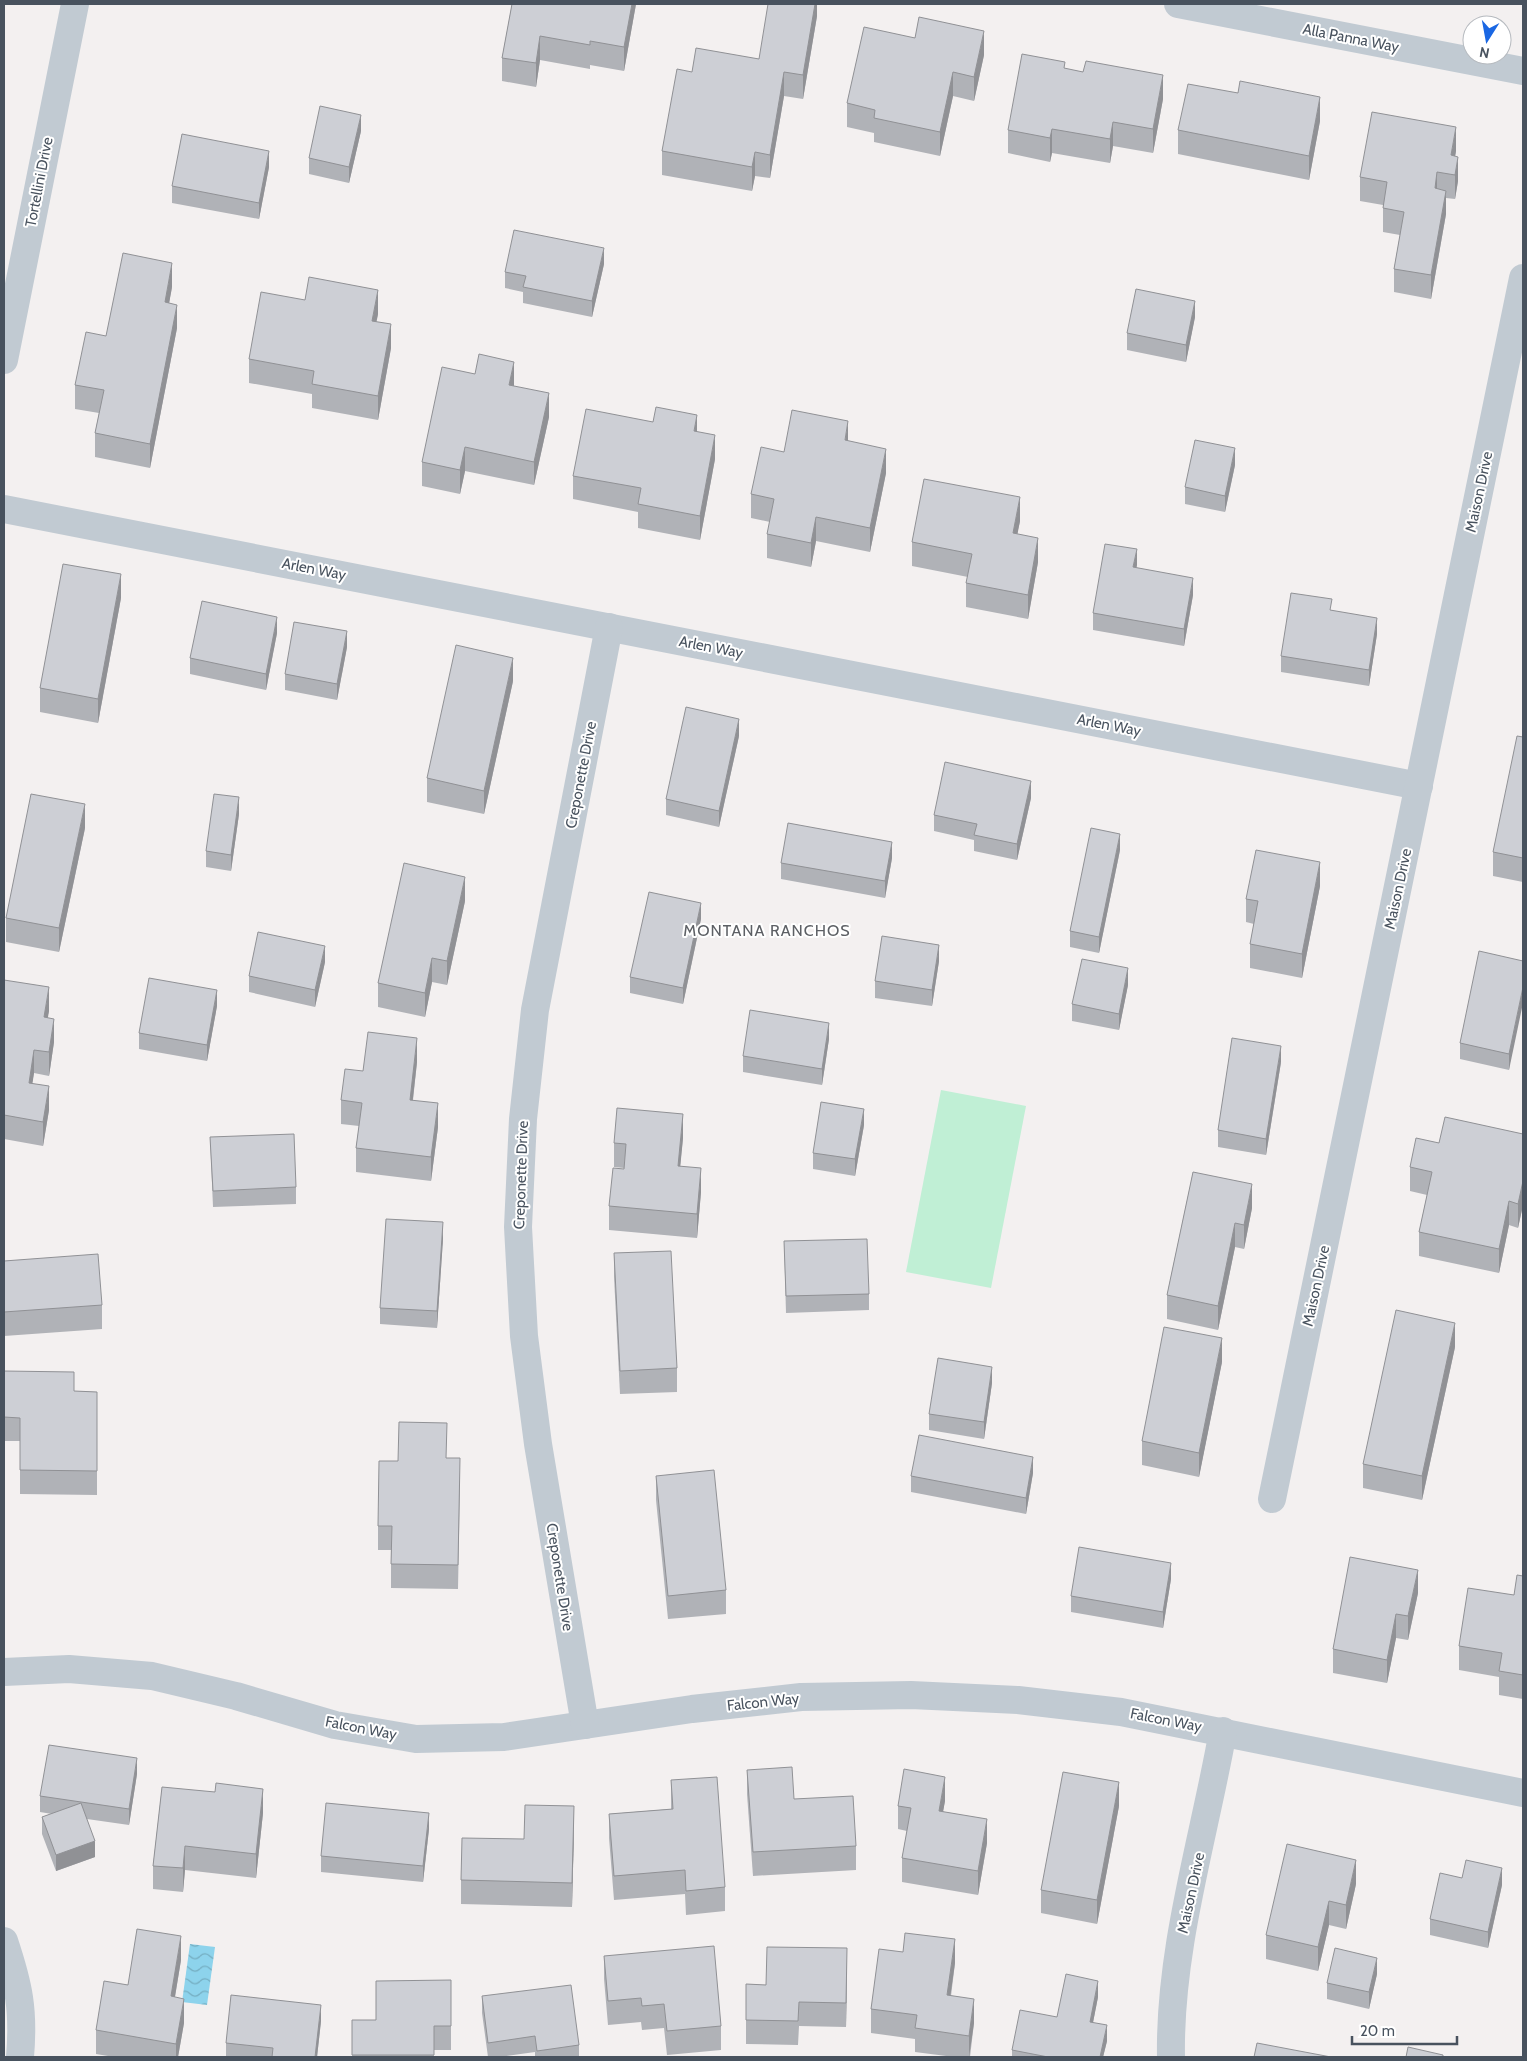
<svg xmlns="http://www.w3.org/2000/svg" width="1527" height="2061" font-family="Cabin,sans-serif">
<defs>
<pattern id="water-waves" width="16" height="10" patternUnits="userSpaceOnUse" patternTransform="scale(1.25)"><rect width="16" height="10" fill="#8dd3ec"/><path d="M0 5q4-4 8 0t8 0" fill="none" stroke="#75aec2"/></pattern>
</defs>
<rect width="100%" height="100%" fill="#f3f0f0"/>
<path fill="#c0efd5" d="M941,1090l85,16 -35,182 -85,-16z"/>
<path fill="url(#water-waves)" d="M190,1944l25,3 -8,58 -25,-3z"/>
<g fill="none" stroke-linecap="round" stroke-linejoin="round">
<g stroke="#c1cad2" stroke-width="28">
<path d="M1178,4l345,67"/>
<path d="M4,360l71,-356"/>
<path d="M4,509l1415,277"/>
<path d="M1272,1499l251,-1221"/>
<path d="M4,1672l65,-3 83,7 84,20 99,29 81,14 88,-2 188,-28 109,-12 110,-2 107,5 103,12 402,81"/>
<path d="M585,1725l-47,-281 -14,-108 -6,-109 5,-108 12,-109 74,-383"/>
<path d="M4,1941c15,45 20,69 16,116"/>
<path d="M1171,2057c-2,-109 33,-219 52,-326"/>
</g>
</g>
<g fill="#b0b2b7">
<path d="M512,4h124l-12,67 -34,-6v4l-50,-9 -4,27 -34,-6v-23z"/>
<path d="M817,4v12l-14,83 -19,-3 -14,82 -15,-2 -3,15 -90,-16v-24l30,-79 67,-13z"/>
<path d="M984,55l-10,46 -21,-5 -13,60 -66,-14v-9l-27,-6v-24z"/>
<path d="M1065,69l98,30 -10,54 -40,-7 -3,17 -58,-10 -2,9 -42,-9v-23z"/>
<path d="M1320,121l-11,59 -131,-26v-24z"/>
<path d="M361,131l-12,52 -40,-9v-16z"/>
<path d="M1456,151l-1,5 3,25 -3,18 -9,-1v16l-15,85 -37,-7v-23l6,-34 -17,-3v-27l-23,-4v-24z"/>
<path d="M269,167l-10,52 -87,-16v-17z"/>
<path d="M604,264l-12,53 -69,-14v-11l-18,-4v-16z"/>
<path d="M172,287l-3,16 8,25 -27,140 -55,-11v-24l4,-20 -24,-4v-24l31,-49z"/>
<path d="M378,314l-2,8 15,26 -13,72 -66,-12v-14l-63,-11v-24z"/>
<path d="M1195,317l-9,45 -59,-12v-17z"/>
<path d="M514,386l35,31 -15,68 -69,-14 -5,23 -38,-8v-24z"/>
<path d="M697,432l18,27 -15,81 -62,-12v-16l-65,-13v-23z"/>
<path d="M848,441l38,32 -16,79 -54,-11 -5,26 -44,-9v-24l3,-12 -19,-4v-24l33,-42z"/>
<path d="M1235,465l-10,47 -40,-8v-17z"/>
<path d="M1020,521l-3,13 21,28 -10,57 -62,-12v-24l2,-6 -56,-11v-24z"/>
<path d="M1137,565l-1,3 57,27 -9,51 -91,-16v-17z"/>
<path d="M121,598l-23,125 -58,-11v-24z"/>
<path d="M1332,610l45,24 -8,52 -88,-14v-16z"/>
<path d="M277,633l-11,57 -76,-16v-16z"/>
<path d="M347,647l-10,53 -52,-10v-16z"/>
<path d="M513,681l-29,133 -57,-12v-24z"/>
<path d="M739,736l-20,91 -53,-12v-16z"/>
<path d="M1523,737v145l-30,-6v-24z"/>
<path d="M1031,798l-14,62 -43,-9v-11l-40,-9v-16z"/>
<path d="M239,814l-8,57 -25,-4v-16z"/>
<path d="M85,828l-26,124 -53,-10v-24z"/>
<path d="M1120,850l-21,103 -29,-6v-16z"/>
<path d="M892,858l-7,40 -104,-19v-16z"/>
<path d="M1320,886l-18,92 -52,-10v-24l4,-20 -8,-2v-23z"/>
<path d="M465,901l-18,84 -15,-3 -7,35 -47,-10v-24z"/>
<path d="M701,919l-18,85 -53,-11v-16z"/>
<path d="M939,961l-7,45 -57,-8v-17z"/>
<path d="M1523,961l-14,109 -49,-11v-16z"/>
<path d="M325,962l-10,45 -66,-15v-16z"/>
<path d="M4,980l45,31 -2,7 7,24 -5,34 -15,-3 -2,10 17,27 -6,36 -39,-7z"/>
<path d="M1128,985l-9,45 -47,-9v-17z"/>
<path d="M217,1006l-10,55 -68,-12v-16z"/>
<path d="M829,1039l-7,46 -79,-13v-16z"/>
<path d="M417,1062l-4,38 25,27 -7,54 -75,-9v-24l3,-22 -18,-2v-24l22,-29z"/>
<path d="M1281,1062l-15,93 -48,-8v-17z"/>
<path d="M864,1125l-9,51 -42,-7v-16z"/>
<path d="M1523,1134v71l-5,23 -9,-3 -10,48 -80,-17v-24l8,-37 -17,-4v-24l29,-24z"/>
<path d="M210,1137l86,50v17l-83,3z"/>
<path d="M683,1138l-3,28 21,26 -4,46 -88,-8v-24l15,-38 -10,-1v-24z"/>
<path d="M1193,1172l59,36 -8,41 -9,-2 -17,83 -51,-11v-24z"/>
<path d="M443,1239l-6,89 -57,-4v-16z"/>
<path d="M784,1241l85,53v16l-83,3z"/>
<path d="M614,1253l63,115v24l-57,2 -6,-117z"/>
<path d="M4,1261l98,44v24l-98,7z"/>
<path d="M1455,1347l-33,153 -59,-12v-24z"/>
<path d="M1222,1362l-23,115 -57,-12v-24z"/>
<path d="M4,1371l70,20 23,1v103l-77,-1v-53h-16z"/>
<path d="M992,1383l-8,56 -55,-9v-16z"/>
<path d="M447,1458l13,24 -2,107 -67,-1v-38h-13v-24l20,-65z"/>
<path d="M1033,1473l-7,41 -115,-22v-16z"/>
<path d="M656,1476l70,114v24l-58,5 -12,-119z"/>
<path d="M1523,1576v123l-24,-4v-18l-40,-7v-24l55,-51z"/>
<path d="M1171,1579l-8,49 -92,-16v-16z"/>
<path d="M1418,1593l-10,47 -12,-2 -9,45 -54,-10v-24z"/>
<path d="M747,1770l47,29 62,47v24l-103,6 -6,-82z"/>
<path d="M137,1774l-8,51 -42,-6 8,38 -39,14 -14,-37v-17l10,-3 -12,-2v-16z"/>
<path d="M671,1780l54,107v24l-39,4 -1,-21 -71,6 -5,-62v-24l62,-5z"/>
<path d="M162,1787l101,26 -7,65 -71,-8 -2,22 -30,-3v-23z"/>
<path d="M945,1801l-2,10 44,32 -9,52 -76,-13v-24l5,-27 -9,-2v-23z"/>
<path d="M1119,1806l-22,118 -56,-11v-23z"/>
<path d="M429,1829l-6,53 -102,-10v-16z"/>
<path d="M574,1830l-2,77 -111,-3v-24l63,-41z"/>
<path d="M1462,1878l40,7 -14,63 -58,-13v-16z"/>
<path d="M1356,1884l-10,45 -17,-4 -11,46 -52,-12v-24z"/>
<path d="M604,1956l117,70v24l-54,5 -3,-27 -22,2 -1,-8 -33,3 -4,-46z"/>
<path d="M181,1960l-6,37 9,26 -6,34h-64l-18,-3v-24l32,-45z"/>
<path d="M955,1963l-4,33 23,27 -4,34h-16l-39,-5v-13l-44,-6v-24z"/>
<path d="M847,1972l-1,55 -47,-1 -1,19 -52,-1v-60l20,1z"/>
<path d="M1377,1974l-8,35 -42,-10v-16z"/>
<path d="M451,1980v70h-17v7h-82v-37h24z"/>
<path d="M482,1996l97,49v12h-44v-5l-36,5h-11l-6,-44z"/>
<path d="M1098,1997l-5,25 14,19 -4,16h-91v-7l45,-33z"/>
<path d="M321,2021l-4,36h-91v-14z"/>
</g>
<g fill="#909195">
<path d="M632,4h4l-12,67v-24z"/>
<path d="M815,4h2v12l-14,83v-24z"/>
<path d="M984,31v24l-10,46v-24z"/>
<path d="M540,36v24l-4,27v-24z"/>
<path d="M784,72v24l-14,82v-23z"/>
<path d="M953,72v24l-13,60v-24z"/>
<path d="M1163,75v24l-10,54v-24z"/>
<path d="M1320,97v24l-11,59v-24z"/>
<path d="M361,115v16l-12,52v-16z"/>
<path d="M1113,122v24l-3,17v-24z"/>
<path d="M1456,127v24l-4,24 -1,-20z"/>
<path d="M1052,129v24l-2,9v-24z"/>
<path d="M269,151v16l-10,52v-16z"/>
<path d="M755,152v24l-3,15v-24z"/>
<path d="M1458,157v24l-3,18v-24z"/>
<path d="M1437,172v24l-2,-8z"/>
<path d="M1446,191v23l-15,85v-24z"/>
<path d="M604,248v16l-12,53v-16z"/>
<path d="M172,263v24l-7,39v-24z"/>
<path d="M378,290v24l-6,31v-24z"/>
<path d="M1195,301v16l-9,45v-17z"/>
<path d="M177,305v23l-27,140v-24z"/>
<path d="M391,324v24l-13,72v-24z"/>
<path d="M514,362v24l-5,23v-24z"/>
<path d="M549,393v24l-15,68v-23z"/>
<path d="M697,415v24l-3,-8z"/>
<path d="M848,421v24l-3,-5z"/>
<path d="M715,435v24l-15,81v-24z"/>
<path d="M465,447v24l-5,23v-24z"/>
<path d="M1235,448v17l-10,47v-16z"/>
<path d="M886,449v24l-16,79v-24z"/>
<path d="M1020,497v24l-7,36v-24z"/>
<path d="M816,517v24l-5,26v-24z"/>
<path d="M1038,538v24l-10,57v-24z"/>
<path d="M1137,549v16l-4,19v-17z"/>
<path d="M121,574v24l-23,125v-24z"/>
<path d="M1193,578v17l-9,51v-17z"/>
<path d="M277,617v16l-11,57v-16z"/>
<path d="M1377,618v16l-8,52v-16z"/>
<path d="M347,631v16l-10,53v-16z"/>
<path d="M513,658v23l-29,133v-23z"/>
<path d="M739,719v17l-20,91v-16z"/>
<path d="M1031,781v17l-14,62v-16z"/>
<path d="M239,797v17l-8,57v-16z"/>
<path d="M85,804v24l-26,124v-24z"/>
<path d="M1120,834v16l-21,103v-16z"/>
<path d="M892,842v16l-7,40v-17z"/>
<path d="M1320,862v24l-18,92v-24z"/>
<path d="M465,877v24l-18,84v-24z"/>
<path d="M701,903v16l-18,85v-16z"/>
<path d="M939,945v16l-7,45v-16z"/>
<path d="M325,946v16l-10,45v-17z"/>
<path d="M432,958v24l-7,35v-24z"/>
<path d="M1128,968v17l-9,45v-16z"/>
<path d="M49,987v24l-5,30v-24z"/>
<path d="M1523,987v16l-14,67v-16z"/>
<path d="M217,990v16l-10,55v-16z"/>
<path d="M54,1019v23l-5,34v-24z"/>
<path d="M829,1023v16l-7,46v-16z"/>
<path d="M417,1038v24l-7,62v-24z"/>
<path d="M1281,1046v16l-15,93v-16z"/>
<path d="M34,1050v23l-5,34v-24z"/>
<path d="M49,1086v24l-6,36v-24z"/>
<path d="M438,1103v24l-7,54v-24z"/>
<path d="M864,1109v16l-9,51v-17z"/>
<path d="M683,1114v24l-5,52v-24z"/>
<path d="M701,1168v24l-4,46v-24z"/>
<path d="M1523,1181v24l-5,23v-24z"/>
<path d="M1252,1184v24l-8,41v-24z"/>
<path d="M1509,1201v24l-10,48v-24z"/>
<path d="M443,1222v17l-6,89v-17z"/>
<path d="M1235,1223v24l-17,83v-24z"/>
<path d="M1455,1323v24l-33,153v-24z"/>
<path d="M1222,1338v24l-23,115v-24z"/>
<path d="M992,1367v16l-8,56v-17z"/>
<path d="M1033,1457v16l-7,41v-16z"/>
<path d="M1171,1563v16l-8,49v-16z"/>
<path d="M1418,1570v23l-10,47v-24z"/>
<path d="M1396,1614v24l-9,45v-23z"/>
<path d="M137,1758v16l-8,51v-16z"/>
<path d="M945,1777v24l-6,33v-23z"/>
<path d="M1119,1782v24l-22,118v-24z"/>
<path d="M263,1789v24l-7,65v-24z"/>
<path d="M574,1806v24l-2,77v-24z"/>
<path d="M429,1813v16l-6,53v-16z"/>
<path d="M987,1819v24l-9,52v-24z"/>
<path d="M95,1841v16l-39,14v-16z"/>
<path d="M185,1846v24l-2,22v-24z"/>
<path d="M1356,1860v24l-10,45v-24z"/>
<path d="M1502,1868v17l-14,63v-16z"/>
<path d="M1329,1901v24l-11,46v-24z"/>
<path d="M181,1936v24l-10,60v-24z"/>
<path d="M955,1939v24l-8,56v-24z"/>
<path d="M847,1948v24l-1,55v-24z"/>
<path d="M1377,1958v16l-8,35v-17z"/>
<path d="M1098,1981v16l-8,41v-16z"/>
<path d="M184,1999v24l-6,34h-2v-13z"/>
<path d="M974,1999v24l-5,34v-21z"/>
<path d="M321,2005v16l-4,36h-2z"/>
<path d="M1107,2025v16l-4,16h-3z"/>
</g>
<g fill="#cdcfd5" stroke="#909195">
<path d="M512,4h120l-8,43 -34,-6v4l-50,-9 -4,27 -34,-5z"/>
<path d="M768,4h47l-12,71 -19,-3 -14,83 -15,-3 -3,15 -90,-16 15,-82 15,3 4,-24 63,11z"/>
<path d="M919,17l65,14 -10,46 -21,-5 -13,60 -66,-14 1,-8 -28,-7 17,-76 51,11z"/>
<path d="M1022,54l43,8 -1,6 19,4 3,-11 77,14 -10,54 -40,-7 -3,17 -58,-10 -2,9 -42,-8z"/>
<path d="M1240,81l80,16 -11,59 -131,-26 10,-46 50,9z"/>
<path d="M320,106l41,9 -12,52 -40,-9z"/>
<path d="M1372,112l84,15 -5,28 7,2 -3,18 -18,-3 -2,16 11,3 -15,84 -37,-6 10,-57 -21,-4 4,-26 -27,-5z"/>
<path d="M182,134l87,17 -10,52 -87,-17z"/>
<path d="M514,230l90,18 -12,53 -69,-14 3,-11 -21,-4z"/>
<path d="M123,253l49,10 -7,39 12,3 -27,139 -55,-11 9,-43 -29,-5 11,-53 20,4z"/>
<path d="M309,277l69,13 -6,31 19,3 -13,72 -66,-12 2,-13 -65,-12 12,-67 44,8z"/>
<path d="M1136,289l59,12 -9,44 -59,-12z"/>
<path d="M479,354l35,8 -5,23 40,8 -15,69 -69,-15 -5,23 -38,-8 20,-95 33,7z"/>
<path d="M656,407l41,8 -3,16 21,4 -15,81 -62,-12 3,-16 -68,-12 13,-67 67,13z"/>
<path d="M792,410l56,11 -3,19 41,9 -16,79 -54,-11 -5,26 -44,-9 7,-35 -23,-5 10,-47 23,5z"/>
<path d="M1195,440l40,8 -10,48 -40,-9z"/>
<path d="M924,479l96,18 -7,36 25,5 -10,57 -62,-12 6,-29 -60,-12z"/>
<path d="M1105,544l32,5 -4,18 60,11 -9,51 -91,-16z"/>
<path d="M63,564l58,10 -23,125 -58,-11z"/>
<path d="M1291,593l41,6 -2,11 47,8 -8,52 -88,-14z"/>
<path d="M202,601l75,16 -11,57 -76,-16z"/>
<path d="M294,622l53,9 -10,53 -52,-10z"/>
<path d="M456,645l57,13 -29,133 -57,-13z"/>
<path d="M686,707l53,12 -20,92 -53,-12z"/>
<path d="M1517,736l6,1v121l-30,-6z"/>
<path d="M945,762l86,19 -14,63 -43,-9 3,-11 -43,-9z"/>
<path d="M31,794l54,10 -26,124 -53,-10z"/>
<path d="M214,794l25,3 -8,58 -25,-4z"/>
<path d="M788,823l104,19 -7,39 -104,-18z"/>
<path d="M1091,828l29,6 -21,103 -29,-6z"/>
<path d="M1256,850l64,12 -18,92 -52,-10 8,-43 -12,-2z"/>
<path d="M404,863l61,14 -18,84 -15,-3 -7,35 -47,-10z"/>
<path d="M649,892l52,11 -18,85 -53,-11z"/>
<path d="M258,932l67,14 -10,44 -66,-14z"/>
<path d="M882,936l57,9 -7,45 -57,-9z"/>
<path d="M1479,951l44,10v26l-14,67 -49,-11z"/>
<path d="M1082,959l46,9 -9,46 -47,-10z"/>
<path d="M149,978l68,12 -10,55 -68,-12z"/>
<path d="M4,980l45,7 -5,30 10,2 -5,33 -15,-2 -5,33 20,3 -6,36 -39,-7z"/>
<path d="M750,1010l79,13 -7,46 -79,-13z"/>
<path d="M368,1032l49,6 -7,62 28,3 -7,54 -75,-9 6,-45 -21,-3 4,-31 18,2z"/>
<path d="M1232,1038l49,8 -15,93 -48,-9z"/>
<path d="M821,1102l43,7 -9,50 -42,-6z"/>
<path d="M617,1108l66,6 -5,52 23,2 -4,46 -88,-8 4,-38 11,1 2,-25 -12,-1z"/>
<path d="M1445,1117l78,17v47l-5,23 -9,-3 -10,48 -80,-17 13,-60 -22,-5 6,-29 23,5z"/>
<path d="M294,1134l2,53 -83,4 -3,-54z"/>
<path d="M1193,1172l59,12 -8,41 -9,-2 -17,83 -51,-11z"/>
<path d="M386,1219l57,3 -6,89 -57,-3z"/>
<path d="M867,1239l2,55 -83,2 -2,-55z"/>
<path d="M671,1251l6,117 -57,3 -6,-118z"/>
<path d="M98,1254l4,51 -98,7v-51z"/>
<path d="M1396,1310l59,13 -33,153 -59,-12z"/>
<path d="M1164,1327l58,11 -23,115 -57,-12z"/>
<path d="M938,1358l54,9 -8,55 -55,-8z"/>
<path d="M4,1371l70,1v19l23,1v79l-77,-1v-52l-16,-1z"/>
<path d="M399,1422l48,1 -1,35h14l-2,107 -67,-1 1,-38h-14l1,-65h19z"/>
<path d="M919,1435l114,22 -7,41 -115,-22z"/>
<path d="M714,1470l12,120 -58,6 -12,-120z"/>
<path d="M1079,1547l92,16 -8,49 -92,-16z"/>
<path d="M1350,1557l68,13 -10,46 -12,-2 -9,46 -54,-11z"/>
<path d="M1517,1575l6,1v99l-24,-4 3,-18 -43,-7 9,-58 46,7z"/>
<path d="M49,1745l88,13 -8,51 -89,-13z"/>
<path d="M792,1767l2,32 59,-3 3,50 -103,6 -6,-82z"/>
<path d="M904,1769l41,8 -6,34 48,8 -9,52 -76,-13 9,-50 -13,-2z"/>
<path d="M1063,1772l56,10 -22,118 -56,-10z"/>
<path d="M717,1777l8,110 -39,4 -1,-21 -71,6 -5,-62 64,-5 -2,-29z"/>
<path d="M216,1783l47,6 -7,65 -71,-8 -2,22 -30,-2 9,-79 53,5z"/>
<path d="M81,1803l14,38 -39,14 -14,-38z"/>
<path d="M326,1803l103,10 -6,53 -102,-10z"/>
<path d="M525,1805l49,1 -2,77 -111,-3 1,-42 62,1z"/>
<path d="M1287,1844l69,16 -10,45 -17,-4 -11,46 -52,-12z"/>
<path d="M1466,1860l36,8 -14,64 -58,-13 10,-46 22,5z"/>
<path d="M137,1929l44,7 -10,60 13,3 -8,45 -80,-14 8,-49 24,4z"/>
<path d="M905,1933l50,6 -8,56 27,4 -5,37 -54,-8 2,-13 -46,-6 8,-60 24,3z"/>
<path d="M714,1946l7,80 -54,5 -3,-27 -22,2 -1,-8 -33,3 -4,-45z"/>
<path d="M767,1947l80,1 -1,55 -47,-1 -1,19 -52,-1v-36l20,1z"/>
<path d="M1335,1948l42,10 -8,34 -42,-9z"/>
<path d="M1066,1974l32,7 -8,41 17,3 -7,32h-52l-36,-7 8,-40 37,7z"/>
<path d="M451,1980v46h-17v29h-82v-35h24v-39z"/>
<path d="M571,1985l8,60 -42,6 -2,-15 -47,7 -6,-47z"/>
<path d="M231,1995l90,10 -6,52h-43l1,-9 -47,-5z"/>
<path d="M1257,2043l74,14h-77z"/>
<path d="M1408,2047l35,8v2h-37z"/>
</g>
<g text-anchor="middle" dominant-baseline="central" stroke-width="4" stroke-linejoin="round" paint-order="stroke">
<g font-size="15" fill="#48525e" stroke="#fff">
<text transform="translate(1351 38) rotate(11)">Alla Panna Way</text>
<text transform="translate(39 182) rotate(-79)">Tortellini Drive</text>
<text transform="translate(1479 492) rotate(-78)">Maison Drive</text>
<text transform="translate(314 569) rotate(11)">Arlen Way</text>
<text transform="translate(711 647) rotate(11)">Arlen Way</text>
<text transform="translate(1109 725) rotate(11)">Arlen Way</text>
<text transform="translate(581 775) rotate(-79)">Creponette Drive</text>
<text transform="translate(1398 889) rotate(-78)">Maison Drive</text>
<text transform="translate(521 1175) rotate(-88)">Creponette Drive</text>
<text transform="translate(1316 1286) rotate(-78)">Maison Drive</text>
<text transform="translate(560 1577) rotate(81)">Creponette Drive</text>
<text transform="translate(763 1702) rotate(-6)">Falcon Way</text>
<text transform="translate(1166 1720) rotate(11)">Falcon Way</text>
<text transform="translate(361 1728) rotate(11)">Falcon Way</text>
<text transform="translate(1191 1893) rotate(-78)">Maison Drive</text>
</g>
<g font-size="16" letter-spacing="1" fill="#5d6065" stroke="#fff">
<text x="767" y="930">MONTANA RANCHOS</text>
</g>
</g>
<rect width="1527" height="2061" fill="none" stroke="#48525e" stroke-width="10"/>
<g transform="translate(1487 40) rotate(191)"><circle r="24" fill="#ffffff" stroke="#b6babf"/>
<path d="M0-4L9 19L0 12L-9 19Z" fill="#1a67e3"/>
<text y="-8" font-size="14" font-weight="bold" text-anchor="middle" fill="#48525e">N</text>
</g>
<path d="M1352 2036v8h105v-8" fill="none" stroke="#48525e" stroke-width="2.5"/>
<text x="1360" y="2036" font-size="15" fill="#48525e" stroke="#ffffff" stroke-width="4" paint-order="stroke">20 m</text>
</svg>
